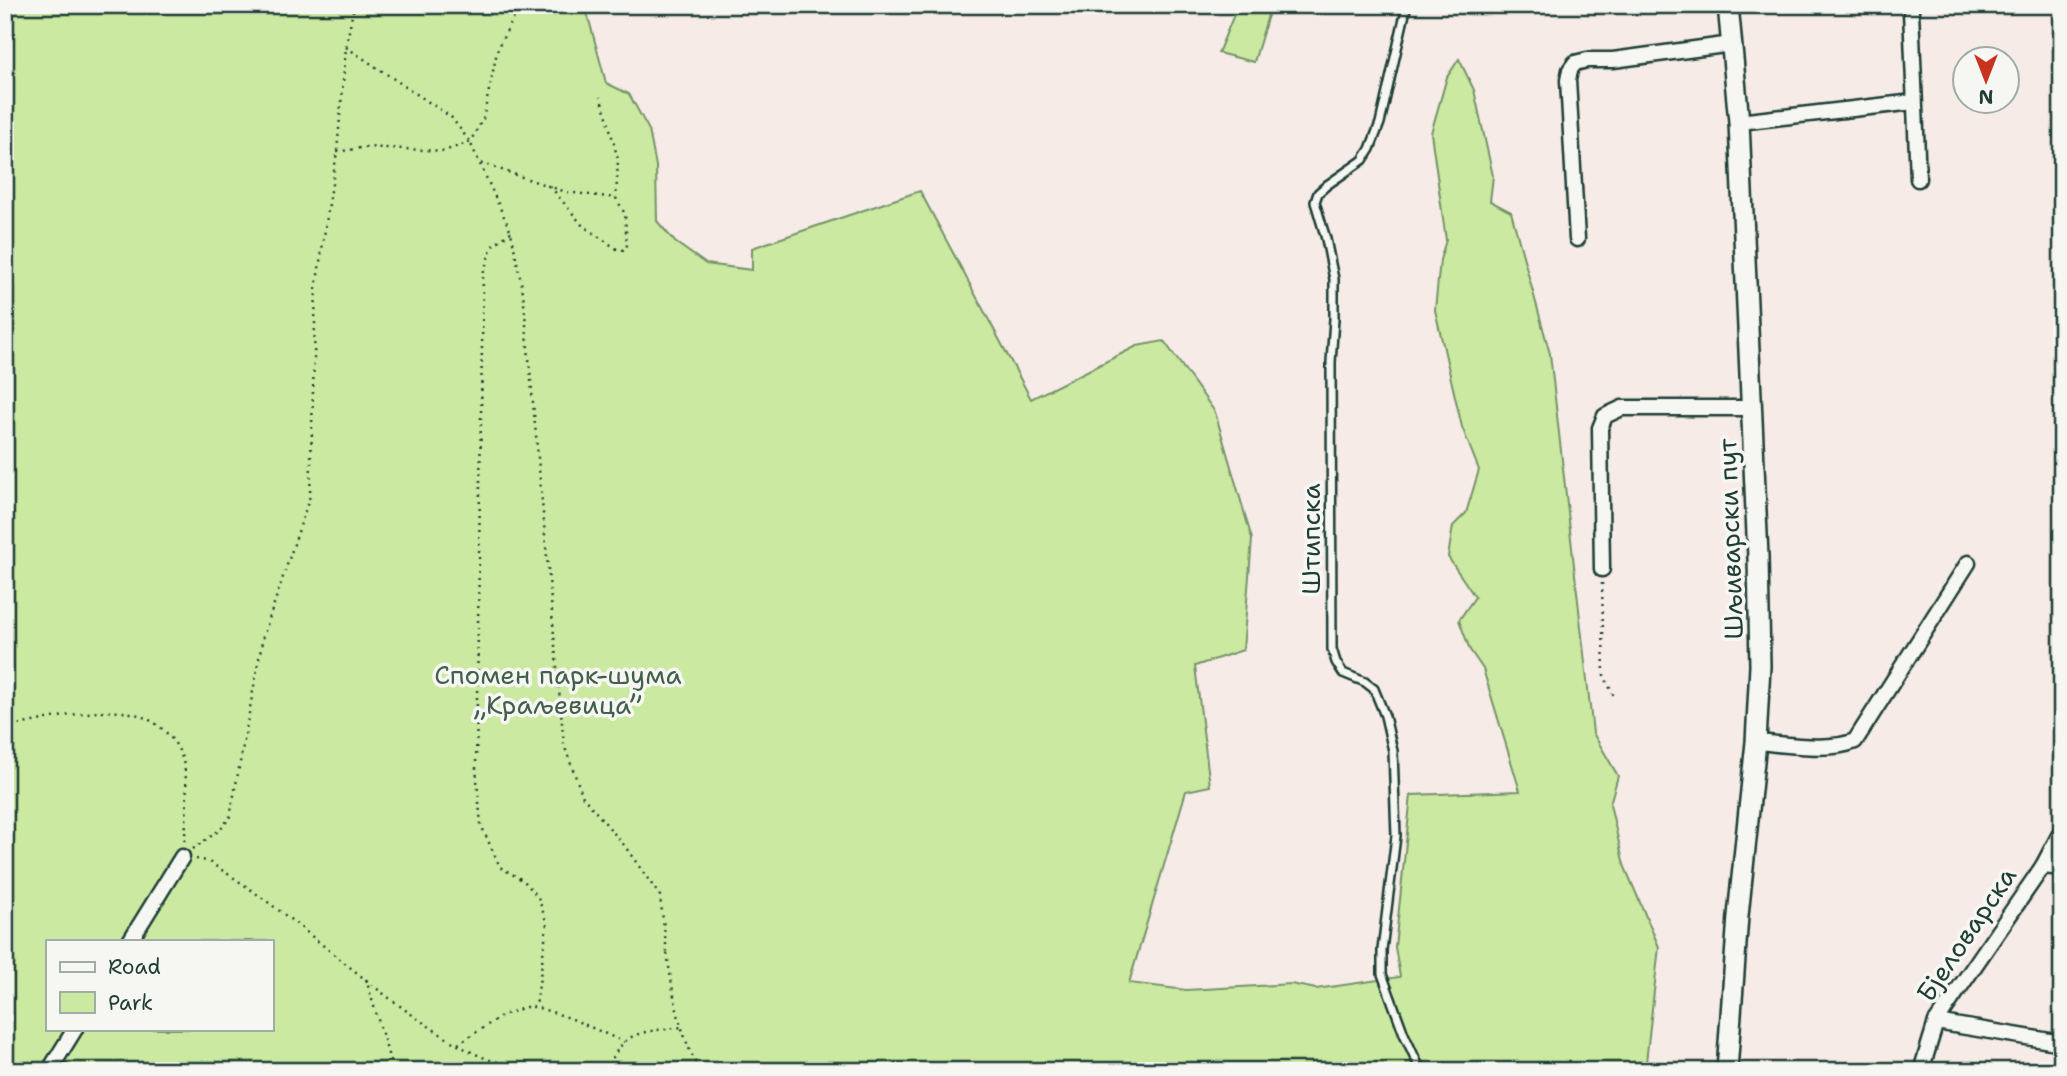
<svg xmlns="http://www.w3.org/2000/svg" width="2067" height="1076" font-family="'Shantell Sans',sans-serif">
<rect width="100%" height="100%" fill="#f6ebe6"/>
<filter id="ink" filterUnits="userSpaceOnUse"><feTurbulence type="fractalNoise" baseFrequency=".0143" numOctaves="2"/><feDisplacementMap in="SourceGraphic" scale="14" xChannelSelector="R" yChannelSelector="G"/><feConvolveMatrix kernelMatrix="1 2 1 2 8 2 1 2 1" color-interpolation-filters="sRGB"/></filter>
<g filter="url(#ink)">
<g fill="#cbe9a0" stroke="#75936a" stroke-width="2" fill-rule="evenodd">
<path d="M5,5h580l21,78 23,11 20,36 7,36 1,55 18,21 31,22 46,6v-22l168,-57 111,208 106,-53 27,-5 51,71 37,127 -9,111 -48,16 15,120 -24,5 -57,192 57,7 105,-6 25,5 84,-12 -5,-30 16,-152 109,-4 -37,-122 -13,-19 -11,-30 16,-23 -27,-40 5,-31 13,-13 13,-43 -17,-43 -27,-117 5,-50 6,-20 -15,-107 16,-56 12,-18 15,31 19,86 -3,25 21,11 39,142 43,379 25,43 -8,28 14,61 35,82 -14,124h-1640zM47,941h224v88h-224z"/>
<path d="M1238,5h33l-17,57 -36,-9z"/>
</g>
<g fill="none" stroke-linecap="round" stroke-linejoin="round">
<defs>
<path id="lane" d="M1407,5l-27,118 -10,26 -7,11 -36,25 -9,8 -3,9 11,37 8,40v40l-3,43 1,287 4,13 7,11 22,9 9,7 11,27 8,35 3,85 -14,114v24l22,60 17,37"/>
<g id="street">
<path d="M1911,11l7,168"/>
<path d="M1739,122l175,-20"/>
<path d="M1577,239l-9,-159 2,-10 5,-7 12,-3h26l119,-16"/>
<path d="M1602,569l-2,-141 5,-12 17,-8h130"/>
<path d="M1756,742c28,2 74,10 99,-1l113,-178"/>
<path d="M2043,866l19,2"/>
<path d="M130,941l52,-84"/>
<path d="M1936,1022l126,21"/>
<path d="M49,1071l26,-42"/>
<path d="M1921,1071l15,-49 107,-156 19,-36"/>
</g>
<path id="secondary" d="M1727,1071l11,-155 18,-174 4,-76 -2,-109 -19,-435 -11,-117"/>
</defs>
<use href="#lane" stroke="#1f3d34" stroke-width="12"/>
<use href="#street" stroke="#1f3d34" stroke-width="19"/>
<use href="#secondary" stroke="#1f3d34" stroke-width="24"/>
<g stroke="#1f3d34" stroke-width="2.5" stroke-dasharray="2 5" stroke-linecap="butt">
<path d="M346,47l105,70 19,25 41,90 12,60 41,453 19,52 41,48 36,51 7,56"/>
<path d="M337,152l29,-5 78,4 26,-9 13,-23 15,-72 23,-42"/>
<path d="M481,163l85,29 50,6"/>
<path d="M550,186l33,40 34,23 6,1 4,-2 -2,-34 -9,-16 2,-38 -11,-43 -7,-20"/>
<path d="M511,232l-19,14 -9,28 -7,494 5,57 19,42 24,14 14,16 9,27 -11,83"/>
<path d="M1602,583l2,92 11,24"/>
<path d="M5,728c38,-8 77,-18 117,-16 26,1 52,21 60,46 7,20 5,64 2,85"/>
<path d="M193,849l28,-20 9,-12 33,-180 47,-141 6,-208 21,-136 9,-105 8,-42"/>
<path d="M196,859l11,2c81,48 148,117 226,168 16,11 34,22 52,29 11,5 24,4 34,13"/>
<path d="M667,953c6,41 12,81 33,118"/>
<path d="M366,979l27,92"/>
<path d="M458,1044l45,-29 23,-8h10l34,11 54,24"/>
<path d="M607,1071c16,-43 35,-38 75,-44"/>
</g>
<use href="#lane" stroke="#f6f6f2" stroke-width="7"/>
<use href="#street" stroke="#f6f6f2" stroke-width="14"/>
<use href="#secondary" stroke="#f6f6f2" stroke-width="19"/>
</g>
</g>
<g text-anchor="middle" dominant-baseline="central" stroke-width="7" stroke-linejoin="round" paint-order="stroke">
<g font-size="26" fill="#1f3d34" stroke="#f6f6f2">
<text transform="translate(1310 539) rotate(-90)">Штипска</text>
<text transform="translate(1730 539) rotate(-92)">Шљиварски пут</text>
<text transform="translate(1966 934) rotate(-56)">Бјеловарска</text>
</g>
<g font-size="26" fill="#415f4a" stroke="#f6f6f2">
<text x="558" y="674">Спомен парк-шума<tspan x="558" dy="30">„Краљевица”</tspan></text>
</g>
</g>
<rect width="2067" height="1076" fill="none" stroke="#f6f6f2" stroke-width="28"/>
<rect x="14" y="14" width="2039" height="1048" fill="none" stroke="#1f3d34" stroke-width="2.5" filter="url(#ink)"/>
<rect x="46" y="940" width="228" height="91" fill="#f6f6f2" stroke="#a0aca6" stroke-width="2"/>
<rect x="60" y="962" width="35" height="10" fill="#f6f6f2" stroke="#a0aca6" stroke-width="2"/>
<text x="108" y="974" font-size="21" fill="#1f3d34">Road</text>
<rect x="60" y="992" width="35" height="21" fill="#cbe9a0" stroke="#a0aca6" stroke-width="2"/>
<text x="108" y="1010" font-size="21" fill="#1f3d34">Park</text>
<g transform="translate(1986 80) rotate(180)"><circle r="33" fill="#f6f6f2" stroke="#a0aca6" stroke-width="2"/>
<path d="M0-5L12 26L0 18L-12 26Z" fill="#c8321e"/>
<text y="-10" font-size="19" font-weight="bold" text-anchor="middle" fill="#1f3d34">N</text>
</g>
</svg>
